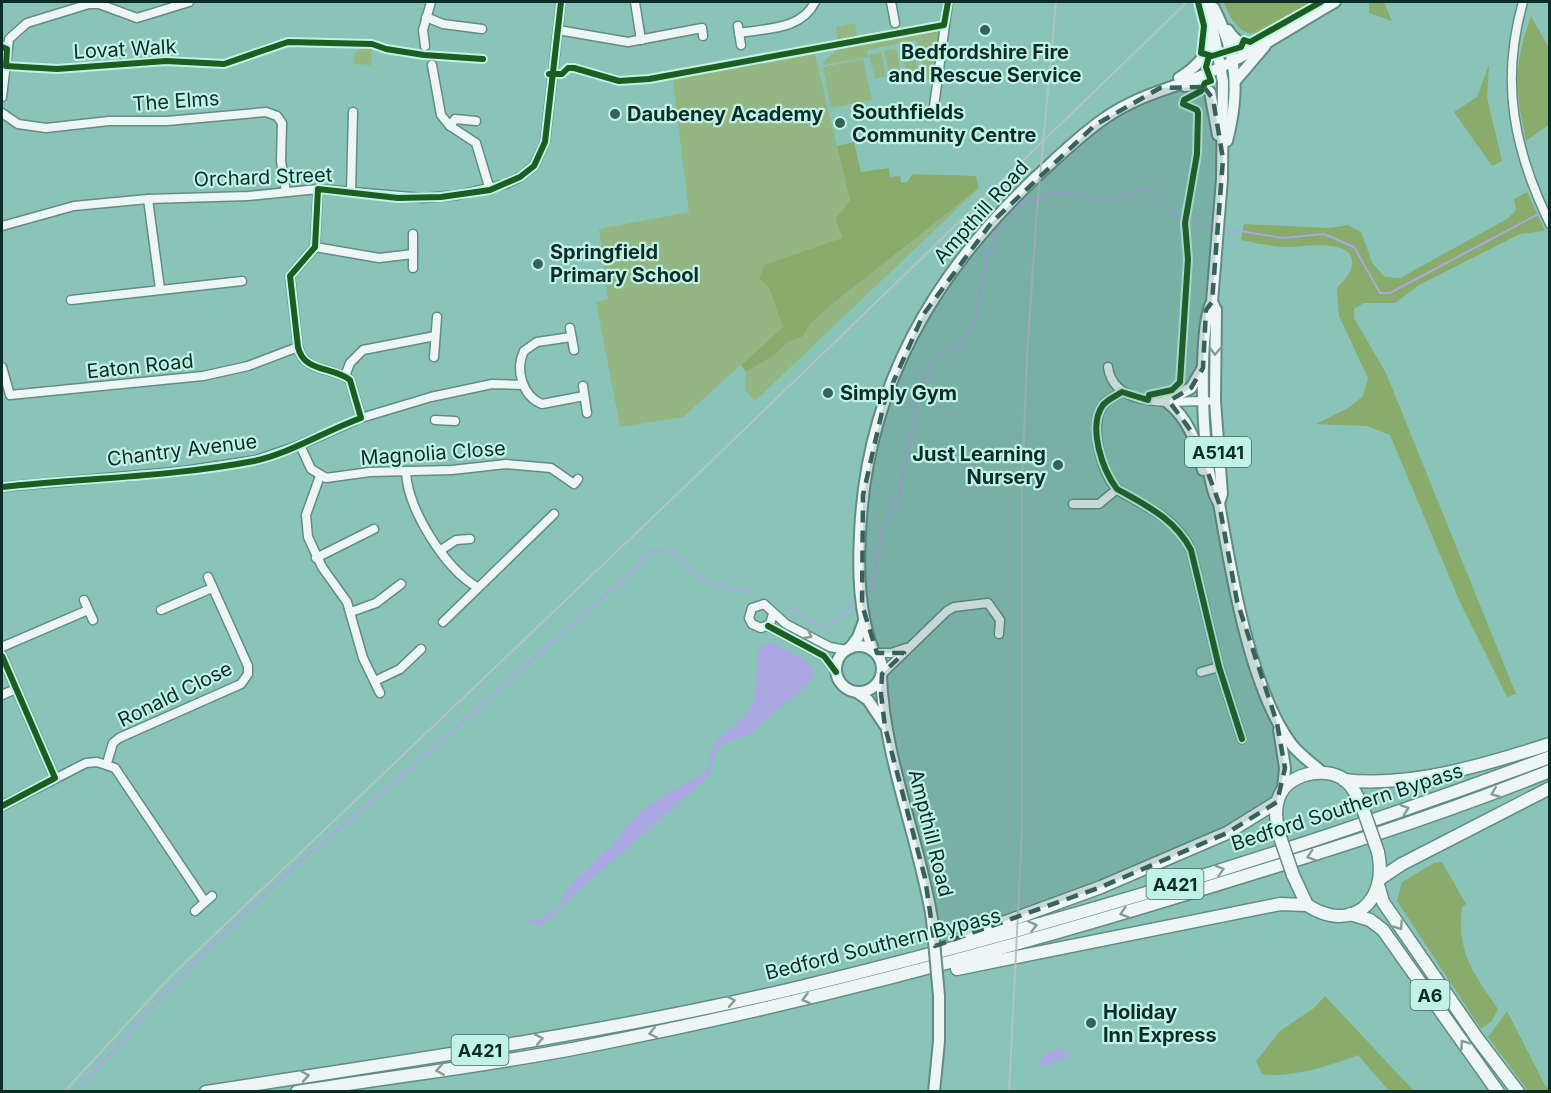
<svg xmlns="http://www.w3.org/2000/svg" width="1551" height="1093" font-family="Inter,sans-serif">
<rect width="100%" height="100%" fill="#8ac4b8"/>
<g fill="#93b683">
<path d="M855,23l2,14 -19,4 -2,-14z"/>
<path d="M942,28l-6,50 -10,2 -9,-40 -50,10 1,7 -44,8 -1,-3 17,-15z"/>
<path d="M813,46l37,155 -8,37 -78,27 19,62 -100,90 -63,10 -24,-125 12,-3 -9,-70 90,-17 -17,-139z"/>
<path d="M912,46l6,24 -12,3 -5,-25z"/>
<path d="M360,48l12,1 -1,16 -17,-1 1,-11z"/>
<path d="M896,49l5,24 -11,3 -6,-25z"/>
<path d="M881,52l5,24 -11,3 -6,-24z"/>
<path d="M863,59l9,41 -41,8 -8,-41z"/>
<path d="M979,188l-224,213 -10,-11 1,-18 29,-17 13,-13 14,-5 8,-13 16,-15z"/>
</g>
<g fill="#89ac6c">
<path d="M1223,2h93l-54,31c-22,5 -31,-14 -39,-31z"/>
<path d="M1369,2h15l8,19 -23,-8z"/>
<path d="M1531,16l18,32 1,76 -24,17c-11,-54 -13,-73 5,-125z"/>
<path d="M1489,65l-2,32 15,64 -10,5 -38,-54 23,-15z"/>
<path d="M854,142l7,30 28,-4 1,9 10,-1 1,7 6,-1 6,-8 63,2 3,12 -153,121 -16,15 -8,13 -14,5 -13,13 -29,17 -5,-7 42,-38 -14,-40 -10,-8 5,-14 78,-27 -6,-20 14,-17 -13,-55z"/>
<path d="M1527,192l18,39 -25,3 -101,51 -24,18h-31l-10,6v9l32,55 130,321 -9,3 -48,-97 -69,-165 -23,-9 -51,-2 34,-17 13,-11 5,-18 -29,-62 -2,-28c4,-5 12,-12 14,-19 10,-33 -49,-22 -63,-22 -16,0 -32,-4 -47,-7l3,-16 86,4 18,-3 13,7 12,32 12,13 15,1 107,-59 9,-9 -2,-11z"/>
<path d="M1442,862l24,42 -4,3c-5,47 11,65 36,102l-6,12 -11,8 -84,-128 5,-19 32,-19z"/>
<path d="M1325,996l89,95h-25l-31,-36c-25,10 -71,24 -96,19l-6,-13 24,-30 34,-23z"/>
<path d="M1507,1011l39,76 3,4h-21l-40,-54z"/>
</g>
<g fill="#aaa7e3">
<path d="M771,642l35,18 8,11 -4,11 -61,53 -18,5 -14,9 -8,27 -131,115 -29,29 -11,6 -9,-4 1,-3 8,1 22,-14 7,-17 53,-52c16,-30 57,-48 86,-65 5,-8 3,-14 6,-23 7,-18 36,-27 42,-49 4,-17 1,-35 5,-52z"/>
<path d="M1060,1048l7,5 -1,5 -24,9 -2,-4 3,-8z"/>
</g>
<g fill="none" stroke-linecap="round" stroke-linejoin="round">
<g stroke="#aaa7e3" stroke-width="2">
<path d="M1221,228l62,10 41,-4 30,13 26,46h10l152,-81"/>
<path d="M865,596l7,-6 9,-55 19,-42 19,-105 21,-34 19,-10 15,-21 15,-74 12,-27 22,-20 36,-10 48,8 39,-11 12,3 9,20 48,15"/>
<path d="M788,608l36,20 34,-27"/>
<path d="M82,1084l118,-128 103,-97 94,-79 234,-208 19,-21 21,-1 30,30 49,13"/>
</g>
<defs>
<g id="minor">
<path d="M635,2l6,38"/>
<path d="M891,2l4,21"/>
<path d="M1523,2c-23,80 -9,148 27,222"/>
<path d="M426,17l17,7 39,5"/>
<path d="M738,26l3,19"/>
<path d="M558,30l70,12 74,-14 1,8"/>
<path d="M739,33c29,-5 62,-3 76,-31"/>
<path d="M425,46l-2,-16 8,-28"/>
<path d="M432,65l9,50 9,11 26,17 14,47"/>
<path d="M2,97l7,-58 18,-16 62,-19h10l38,14 52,-16"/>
<path d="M2,113l16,11 28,4 63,-7h58l99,-9 11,4 5,7 -1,38 5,31"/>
<path d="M933,114l15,-112"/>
<path d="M450,126l5,-7 21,2"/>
<path d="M318,189l-3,58 -25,29 8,71c6,26 34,19 52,33l11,38"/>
<path d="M351,191l2,-79"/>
<path d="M148,199l12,90"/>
<path d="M2,226l72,-20 74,-7 100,-3 70,-7 105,9 35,-3 48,-11 14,-7 14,-11 11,-24 16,-140"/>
<path d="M413,234v34"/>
<path d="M315,247l64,11 34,-4"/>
<path d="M71,300l171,-19"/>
<path d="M570,328l4,22"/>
<path d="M571,337l-34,5 -13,9c-9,18 -2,45 18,53l42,-8"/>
<path d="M434,357l3,-40"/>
<path d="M2,367l8,28 193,-19 45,-10 50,-19"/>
<path d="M1108,367c6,43 67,34 99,34"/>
<path d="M345,376l5,-13 13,-13 72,-14"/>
<path d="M583,386l4,27"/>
<path d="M1122,392c-6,4 -14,7 -19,13 -14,19 -2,69 14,84 5,5 14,8 20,12 24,13 42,24 54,49l28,117 23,72"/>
<path d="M435,420l20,1"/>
<path d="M300,445l11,24 15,9 44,-6 82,-2 54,-6 45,4 23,16 4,-5"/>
<path d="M406,471c1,37 39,98 71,116"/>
<path d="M320,476l-14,39 2,22 14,30 25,35 16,56 17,35"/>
<path d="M2,487l182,-16 72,-11 44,-15 61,-27 70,-21 61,-13 31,1"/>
<path d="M1073,504h26l18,-15"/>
<path d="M441,550l15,-10 14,-1"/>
<path d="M316,558l58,-29"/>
<path d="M84,600l9,20"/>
<path d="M161,610l51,-22"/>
<path d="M351,612l25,-9 25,-19"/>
<path d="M773,614l-3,10 -9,4 -9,-4 -3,-6 3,-10 12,-4 22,20 44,23 16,3"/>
<path d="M443,622l111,-108"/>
<path d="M768,626l56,30 12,16"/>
<path d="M2,647l86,-37"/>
<path d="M877,653h14l15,-5"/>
<path d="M2,656l53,122"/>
<path d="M1201,672l18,-5"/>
<path d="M882,674l65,-63 7,-4 34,-4 12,17 -1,14"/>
<path d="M375,681l25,-12 21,-20"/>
<path d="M2,695l14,-6"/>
<path d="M107,763l6,-20 6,-5 122,-54 7,-10v-8l-40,-89"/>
<path d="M2,806l84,-43 11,-1 18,6 90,134"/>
<path d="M195,911l17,-15"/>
</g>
<g id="major">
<path d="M1208,2l15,80 -1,97 -10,123c-15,22 -11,180 7,201 12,70 31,186 73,242 9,11 21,19 31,28"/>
<path d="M1214,8c23,46 26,83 13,133"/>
<path d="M1228,30c8,13 17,17 32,12"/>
<path d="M1179,78c18,-11 34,-26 32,-49"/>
<path d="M1236,80l29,-34"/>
<path d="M1185,86l15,-1 10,7 8,43"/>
<path d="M1212,302l4,8 -1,91 7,93 -3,9"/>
<path d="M1166,401c23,18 30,40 37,69"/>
<path d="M1166,401l25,-13 11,-19"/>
<circle cx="859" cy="669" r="23"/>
<path d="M850,648l8,-11 6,-16"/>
<path d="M873,650c-14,-37 -15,-77 -13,-116 6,-145 73,-260 176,-357 22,-20 44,-42 69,-59 34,-24 67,-29 103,-45 44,-19 85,-47 127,-71"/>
<path d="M881,676c3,83 38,162 51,243"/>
<path d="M858,693l10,7 16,24"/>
<path d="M1279,730l6,38 -2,21"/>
<path d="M934,1092l5,-51v-45"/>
</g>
<g id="highway">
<path d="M1344,780c66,8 143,-16 206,-36"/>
<path d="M1280,837c-3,-12 -6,-25 -2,-37 7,-26 46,-35 67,-20 10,8 14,21 19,32"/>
<path d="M1293,875l14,30c44,29 82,-3 71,-53"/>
<path d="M1381,878l21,-14 148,-76"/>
<path d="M1379,888l4,14 94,136 41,54"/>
<path d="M1350,914l20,6 13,10 115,162"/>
<path d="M962,938l139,-51 126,-54 50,-31"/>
<path d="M957,969l323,-65 27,1"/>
<path d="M206,1092c197,-31 396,-58 590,-104 256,-62 508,-139 754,-231"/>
<path d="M297,1092c98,-16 198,-27 296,-47 200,-39 397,-91 593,-151 122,-37 244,-75 364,-123"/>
</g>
</defs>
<use href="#minor" stroke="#628c84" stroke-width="11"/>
<use href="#major" stroke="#628c84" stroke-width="14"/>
<use href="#highway" stroke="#628c84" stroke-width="15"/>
<use href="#minor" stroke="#edf6f4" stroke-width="8"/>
<use href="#major" stroke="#edf6f4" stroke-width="10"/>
<use href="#highway" stroke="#edf6f4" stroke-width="12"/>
<g stroke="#b3c4c0" stroke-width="2">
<path d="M64,1092l107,-116 525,-500 491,-474"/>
<path d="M1009,1092l13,-260v-348l5,-127 10,-148 19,-207"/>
</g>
<defs>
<path id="major-bridge" d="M932,919l7,77"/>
<g id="highway-bridge">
<path d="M1364,812l14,40"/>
<path d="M1280,837l13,38"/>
</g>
</defs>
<use href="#major-bridge" stroke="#628c84" stroke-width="14" stroke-linecap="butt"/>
<use href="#highway-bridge" stroke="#628c84" stroke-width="15" stroke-linecap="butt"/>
<use href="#major-bridge" stroke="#edf6f4" stroke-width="10"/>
<use href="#highway-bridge" stroke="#edf6f4" stroke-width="12"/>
<defs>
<g id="cycleway">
<path d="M1198,2l6,24 -3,27 11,3 29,-9 3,-7 6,2 7,-4 64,-36"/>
<path d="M2,47l5,2 -1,17 51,3 109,-8 58,3 64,-22 84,2 14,5 38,6 59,4"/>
<path d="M1209,56l-3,11 5,14 -6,2 -4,8 -17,9 -1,4 14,6 1,3 -1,41 -12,69 3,36 -8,123 -8,8 -23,5 -1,5 -26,-8c-6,4 -14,7 -19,13 -16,22 0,66 14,84 30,17 58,30 74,61l28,117 23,72"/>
<path d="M549,74h13l6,-6h6l45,13 30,-2 295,-54 4,-23"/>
<path d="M2,487c83,-9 169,-10 252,-26 37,-8 71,-30 107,-43l-11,-38c-18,-14 -46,-7 -52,-33l-8,-71 25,-29 3,-58 80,9 43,-1 49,-7 30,-13 14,-11 11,-24 16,-140"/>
<path d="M768,626l56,30 12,16"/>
<path d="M2,656l53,122 -53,28"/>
</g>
</defs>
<use href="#cycleway" stroke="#c2f2e6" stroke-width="10"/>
<use href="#cycleway" stroke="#1b5e20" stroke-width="6"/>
</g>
<defs><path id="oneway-chevron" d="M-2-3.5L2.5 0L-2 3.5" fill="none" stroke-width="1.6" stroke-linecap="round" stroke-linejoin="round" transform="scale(1.5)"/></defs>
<g stroke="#879c97">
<use href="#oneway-chevron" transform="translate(1215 351) rotate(92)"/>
<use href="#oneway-chevron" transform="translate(808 635) rotate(28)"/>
<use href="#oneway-chevron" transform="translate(1495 793) rotate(158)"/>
<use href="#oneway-chevron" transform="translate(1405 809) rotate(-19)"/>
<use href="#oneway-chevron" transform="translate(1311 856) rotate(163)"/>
<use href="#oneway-chevron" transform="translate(1220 870) rotate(-17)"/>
<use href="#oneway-chevron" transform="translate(1124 913) rotate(163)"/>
<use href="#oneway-chevron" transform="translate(1033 926) rotate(-15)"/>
<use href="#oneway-chevron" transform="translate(1399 926) rotate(56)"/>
<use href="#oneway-chevron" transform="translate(806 999) rotate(166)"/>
<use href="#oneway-chevron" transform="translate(731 1001) rotate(-11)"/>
<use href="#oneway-chevron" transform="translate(653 1033) rotate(168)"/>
<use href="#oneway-chevron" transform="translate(539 1039) rotate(-11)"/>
<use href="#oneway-chevron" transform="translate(1464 1044) rotate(-125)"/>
<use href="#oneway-chevron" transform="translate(440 1070) rotate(171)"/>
<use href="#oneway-chevron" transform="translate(305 1076) rotate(-9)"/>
</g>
<path fill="#376259" fill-opacity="0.2" stroke="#376259" stroke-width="4.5" stroke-dasharray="12 8" stroke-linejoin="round" d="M1204,87l9,12 10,60 -11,143 -6,8 -3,58 -12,20 -22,13 25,34 25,68 18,98 40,122 8,45 -8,34 -50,31 -126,54 -166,59 -10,-68 -40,-151 -4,-33 1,-20 22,-21h-27l-15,-48 1,-110 21,-92 39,-88 69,-93 103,-97 65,-37z"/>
<g fill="#376259" stroke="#c2f2e6" stroke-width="2">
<circle cx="985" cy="30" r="6"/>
<circle cx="615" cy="114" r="6"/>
<circle cx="840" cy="123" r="6"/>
<circle cx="538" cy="264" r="6"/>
<circle cx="828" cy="393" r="6"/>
<circle cx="1058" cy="465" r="6"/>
<circle cx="1091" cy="1023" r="6"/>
</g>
<g text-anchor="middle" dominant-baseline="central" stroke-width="4.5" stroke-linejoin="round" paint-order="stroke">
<g fill="#c2f2e6" stroke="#416860" stroke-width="1.5">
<rect x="1185" y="437" width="66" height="30" rx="4.5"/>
<rect x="1146.5" y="869" width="57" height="30" rx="4.5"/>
<rect x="1410.5" y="980" width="39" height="30" rx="4.5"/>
<rect x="451.5" y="1035" width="57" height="30" rx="4.5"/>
</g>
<g font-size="18" font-weight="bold" fill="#0a2d26">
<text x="1218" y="452">A5141</text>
<text x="1175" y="884">A421</text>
<text x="1430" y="995">A6</text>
<text x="480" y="1050">A421</text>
</g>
<g font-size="20" fill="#0a2d26" stroke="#c2f2e6">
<text transform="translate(125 49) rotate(-3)">Lovat Walk</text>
<text transform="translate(176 101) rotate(-4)">The Elms</text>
<text transform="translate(263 177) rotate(-2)">Orchard Street</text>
<text transform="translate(981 212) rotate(-48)">Ampthill Road</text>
<text transform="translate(140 366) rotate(-6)">Eaton Road</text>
<text transform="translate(182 450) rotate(-7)">Chantry Avenue</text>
<text transform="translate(433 453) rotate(-4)">Magnolia Close</text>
<text transform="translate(175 694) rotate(-26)">Ronald Close</text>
<text transform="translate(1347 807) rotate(-18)">Bedford Southern Bypass</text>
<text transform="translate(931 833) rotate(76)">Ampthill Road</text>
<text transform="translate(883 944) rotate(-14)">Bedford Southern Bypass</text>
</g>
<g font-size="20" font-weight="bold" fill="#0a2d26" stroke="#c2f2e6" text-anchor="start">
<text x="985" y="52" text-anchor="middle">Bedfordshire Fire<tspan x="985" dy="23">and Rescue Service</tspan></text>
<text x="852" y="112">Southfields<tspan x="852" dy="23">Community Centre</tspan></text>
<text x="627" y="114">Daubeney Academy</text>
<text x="550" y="252">Springfield<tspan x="550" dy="23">Primary School</tspan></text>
<text x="840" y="393">Simply Gym</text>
<text x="1046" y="454" text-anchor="end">Just Learning<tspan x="1046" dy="23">Nursery</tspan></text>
<text x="1103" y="1012">Holiday<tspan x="1103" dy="23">Inn Express</tspan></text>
</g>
</g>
<rect width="1551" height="1093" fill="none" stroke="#0a2d26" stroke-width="6"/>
</svg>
